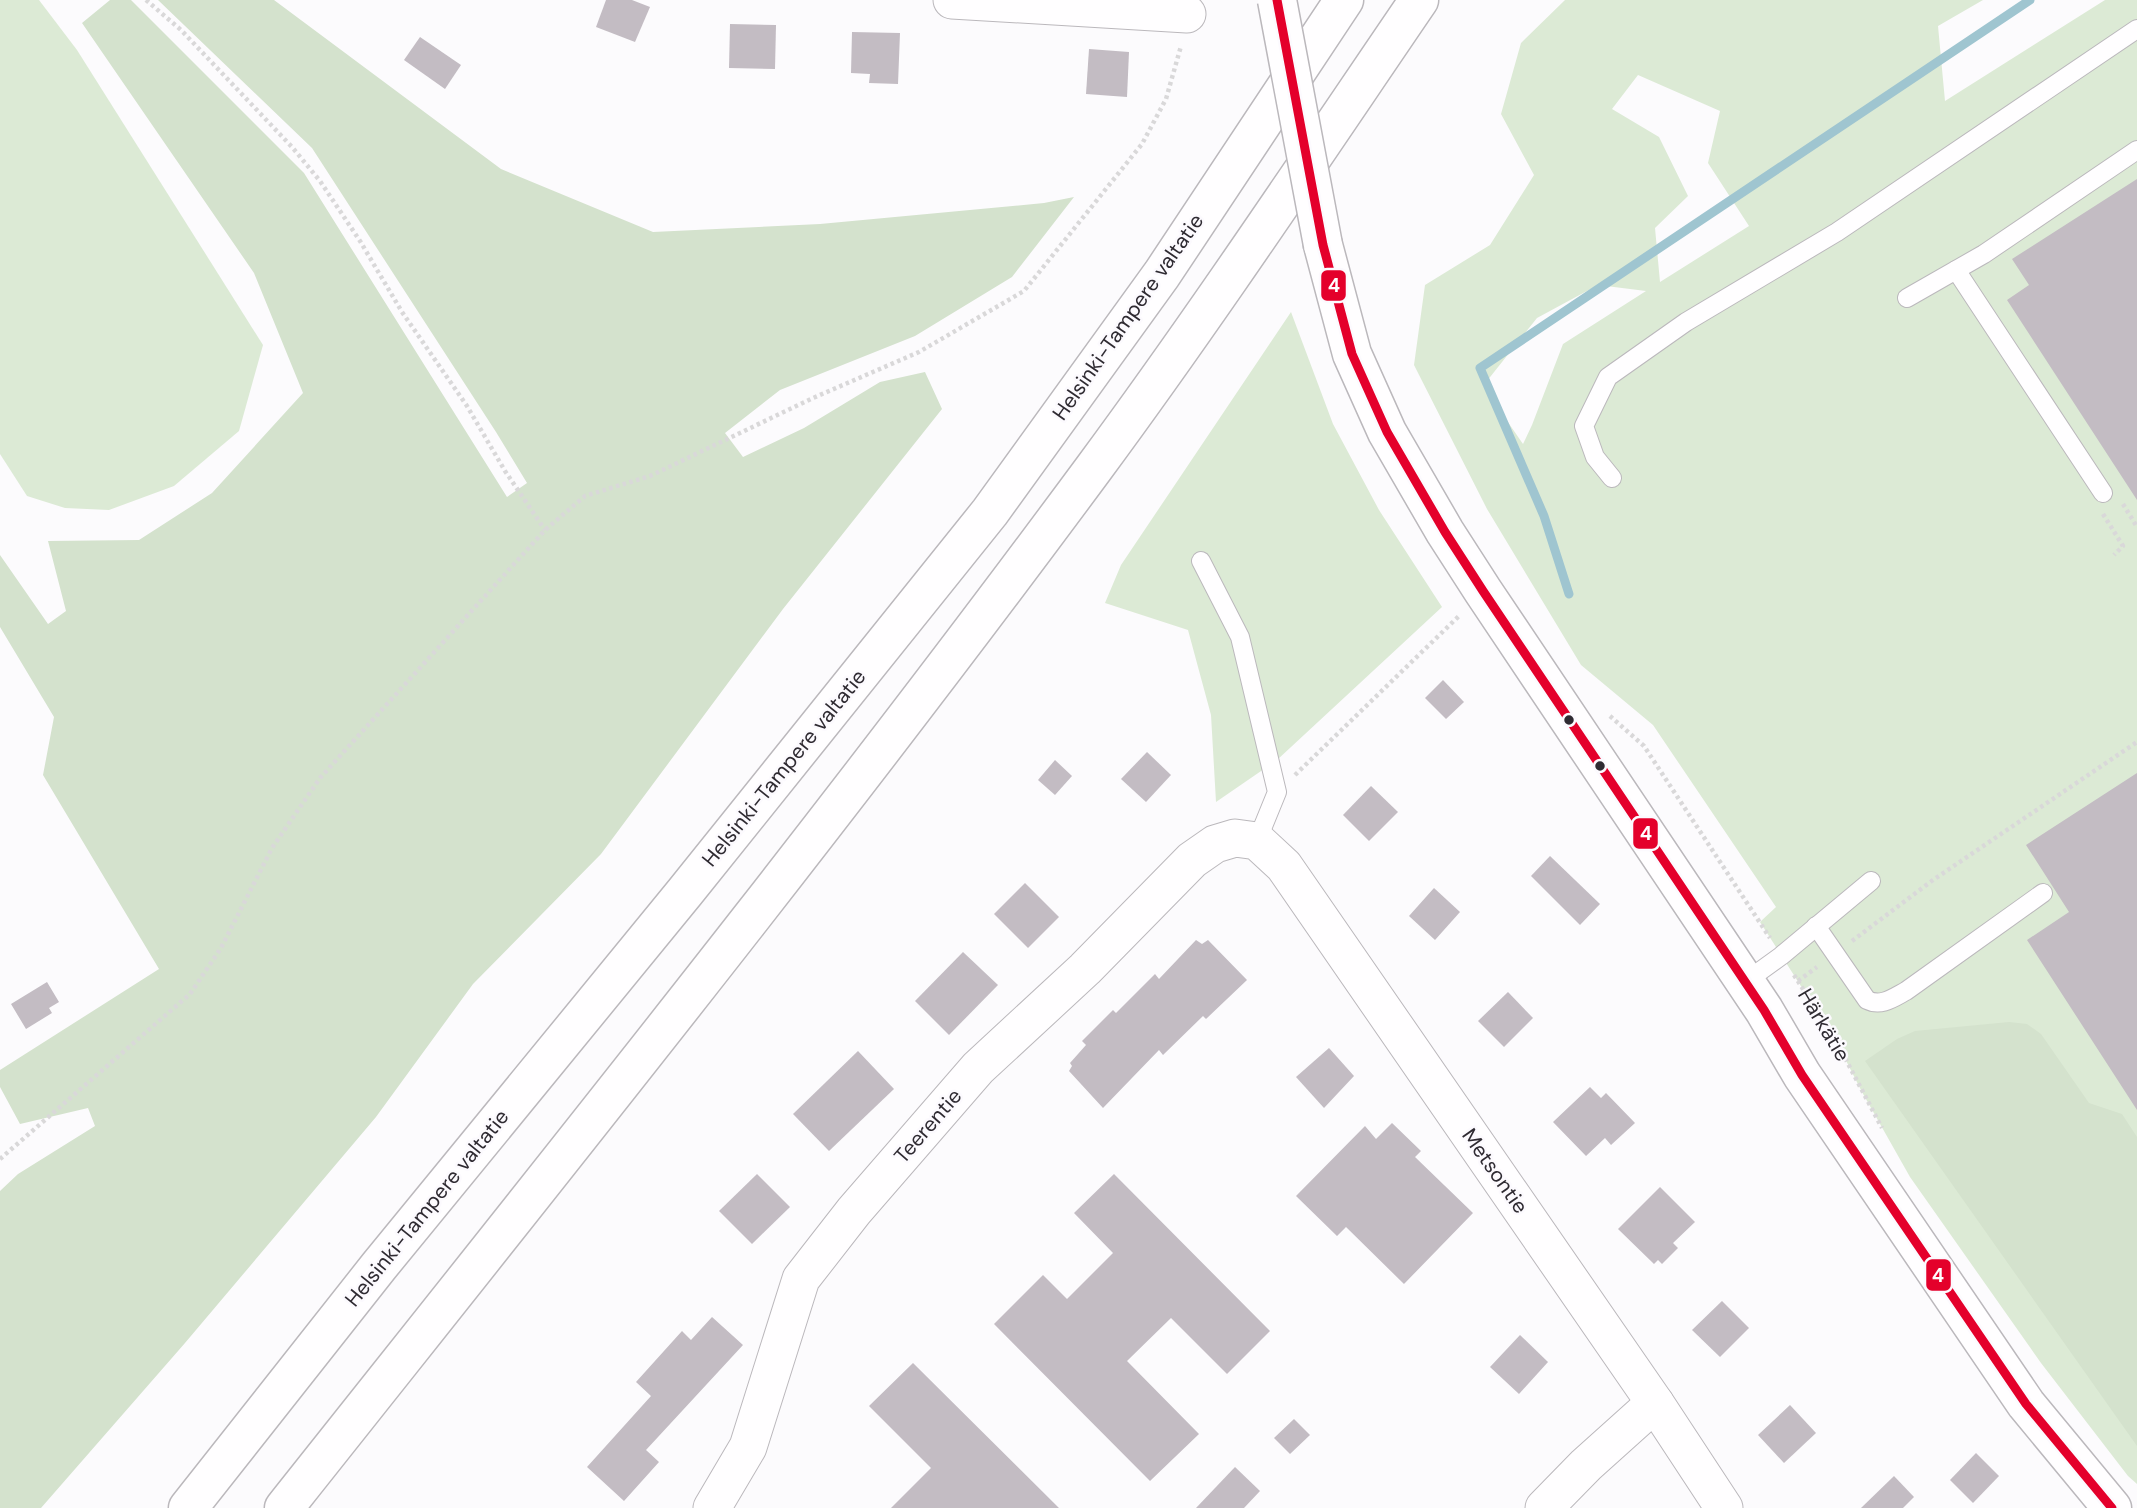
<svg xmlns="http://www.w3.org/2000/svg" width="2137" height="1508" font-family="'DM Sans',sans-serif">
<rect width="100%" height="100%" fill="#fcfbfd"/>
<g fill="#dcead5" fill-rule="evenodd">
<path d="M0,0h39l38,50 186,295 -24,86 -65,55 -65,24 -44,-2 -38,-12 -27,-42z"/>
<path d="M1565,0h418l-45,26 7,75 160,-101h32v1484l-9,-8 -87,-113 -131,-186 -48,-85 -26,-51 -76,-119 16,-15 -123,-182 -72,-60 -94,-156 -73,-144 11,-80 65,-40 44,-70 -33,-61 20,-71zM1638,75l82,36 -12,52 41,63 -89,56 -5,-54 33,-32 -29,-59 -47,-28zM1598,285l48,6 -83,53 -31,81 -9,19 -40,-58 54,-68z"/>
<path d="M1291,312l42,112 46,86 63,97 -165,153 -61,42 -5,-87 -23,-85 -83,-27 16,-38z"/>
</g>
<g fill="#d4e2cd">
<path d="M110,0h21l173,173 203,324 20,-14 -31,-51 -184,-284 -154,-148h116l227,169 152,63 167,-8 224,-21 30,-6 -62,80 -97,59 -135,54 -55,43 18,24 61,-29 76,-46 45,-10 17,37 -159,200 -182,245 -128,130 -97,133 -191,226 -144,165h-41v-317l18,-17 77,-48 -7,-18 -68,16 -20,-37v-17l159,-101 -116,-194 11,-58 -54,-90v-72l48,69 18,-13 -18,-70 91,-1 73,-47 91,-100 -49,-120 -172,-250z"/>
<path d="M2009,1022l18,2 14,10 48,69 33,11 15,23v309l-272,-385 32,-22 18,-8z"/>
</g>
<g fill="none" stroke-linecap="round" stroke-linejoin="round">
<path stroke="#9fc5d0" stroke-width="9" d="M1569,594l-25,-78 -64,-148 550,-368"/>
</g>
<g fill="#c3bcc3">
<path d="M606,0h26l18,7 -15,35 -39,-15z"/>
<path d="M730,24l46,1 -1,44 -46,-1z"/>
<path d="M852,32l48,1 -2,51 -29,-1 1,-9 -19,-1z"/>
<path d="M420,37l41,28 -16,24 -41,-29z"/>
<path d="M1089,49l40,3 -2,45 -41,-3z"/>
<path d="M2137,179v321l-130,-200 22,-15 -17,-26z"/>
<path d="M1443,680l21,22 -18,17 -21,-21z"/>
<path d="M1147,752l24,23 -25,27 -25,-23z"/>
<path d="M1055,760l17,16 -17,19 -17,-15z"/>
<path d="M2137,773v337l-110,-170 42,-28 -43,-67z"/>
<path d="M1371,786l27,26 -29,29 -26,-26z"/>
<path d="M1550,856l50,48 -20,21 -49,-49z"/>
<path d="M1025,883l34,34 -31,31 -34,-34z"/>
<path d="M1434,888l26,24 -25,28 -26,-24z"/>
<path d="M1196,940l6,4 6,-4 39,40 -41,39 -3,-3 -40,39 -4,-5 -56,58 -34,-37 3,-5 -2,-3 16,-18 -4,-4 31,-31 3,3 39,-39 4,5z"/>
<path d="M963,952l35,33 -49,50 -34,-34z"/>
<path d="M47,982l12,20 -10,6 3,5 -26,16 -15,-25z"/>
<path d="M1508,992l25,26 -29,29 -26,-26z"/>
<path d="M1329,1048l25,28 -30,32 -28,-31z"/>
<path d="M858,1051l36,38 -65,62 -36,-37z"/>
<path d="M1590,1087l11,11 5,-5 29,30 -24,22 -6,-7 -19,18 -33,-34z"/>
<path d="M1392,1123l29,28 -6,6 58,56 -69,71 -58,-57 -9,9 -41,-40 69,-70 11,13z"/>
<path d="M757,1174l33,33 -38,37 -33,-33z"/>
<path d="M1114,1174l156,157 -43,43 -56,-56 -44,43 72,73 -49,47 -156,-157 49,-49 24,24 46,-46 -39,-40z"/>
<path d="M1660,1187l35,35 -22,21 5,5 -16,16 -4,-4 -4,4 -36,-35z"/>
<path d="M1722,1301l27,27 -29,29 -28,-27z"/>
<path d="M712,1317l31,28 -97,105 13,12 -35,39 -37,-34 64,-71 -15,-14 46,-51 9,9z"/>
<path d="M1520,1335l28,27 -29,32 -29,-27z"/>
<path d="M913,1363l146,145h-168l40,-40 -62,-62z"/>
<path d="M1790,1405l26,28 -32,30 -26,-28z"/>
<path d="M1294,1419l16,16 -20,19 -16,-16z"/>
<path d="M1976,1453l23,23 -26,27 -23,-23z"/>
<path d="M1235,1467l25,24 -16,17h-48z"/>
<path d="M1894,1476l20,21 -11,11h-42z"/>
</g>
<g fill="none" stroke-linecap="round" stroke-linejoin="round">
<defs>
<g id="lane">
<path d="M1956,270l147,223"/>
<path d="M1907,298l77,-44 153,-104"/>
<path d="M1612,478l-17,-21 -11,-31 24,-49 78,-55 151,-90 300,-203"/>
<path d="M1201,561l39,76 37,155 -20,49"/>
<path d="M1816,926l51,74c14,7 26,-2 39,-9l137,-98"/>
<path d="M1745,982l36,-26 90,-75"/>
</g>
<g id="street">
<path d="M952,0l235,14"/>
<path d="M712,1508l36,-61 53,-168 53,-68 124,-143 107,-99 107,-109 23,-16 20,-6 22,3 27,25 371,537 69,105"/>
<path d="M1544,1508l42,-43 69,-62"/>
</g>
<path id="secondary" d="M1323,245l29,109 35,78 58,100 38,59 281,419 38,65 224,329 86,104"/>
<g id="highway">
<path d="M188,1508l191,-242 306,-374 305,-380 172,-238 182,-274"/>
<path d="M284,1508c273,-344 549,-687 810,-1040 113,-153 218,-311 325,-468"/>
</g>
</defs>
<use href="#lane" stroke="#bbb8bc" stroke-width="20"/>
<use href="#street" stroke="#bbb8bc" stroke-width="39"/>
<use href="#secondary" stroke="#bbb8bc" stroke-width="41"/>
<use href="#highway" stroke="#bbb8bc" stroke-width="41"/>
<g stroke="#d9d8d9" stroke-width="4.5" stroke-dasharray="3.5 3.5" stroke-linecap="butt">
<path d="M146,0l35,30 111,117 28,34 40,60 42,71 65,94 38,65 40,59"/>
<path d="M2123,504l14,23"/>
<path d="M2103,514l20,32 -9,9"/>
<path d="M1610,716l34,30 126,192"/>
<path d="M1295,775l165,-160"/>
<path d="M1852,941l81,-61 204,-138"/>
<path d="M1794,975l42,66 46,87"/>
<path d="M1798,981l19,-14"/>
<path d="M0,1159l190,-165 31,-46 51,-100 48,-70 225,-248 40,-34 65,-20 163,-78 106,-46 105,-61 118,-147 24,-45 15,-53"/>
</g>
<use href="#lane" stroke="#fffeff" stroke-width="18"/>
<use href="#street" stroke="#fffeff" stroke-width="37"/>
<use href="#secondary" stroke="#fffeff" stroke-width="38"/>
<use href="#highway" stroke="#fffeff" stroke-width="38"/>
<defs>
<path id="secondary-bridge" d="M1277,0l46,245"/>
</defs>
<use href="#secondary-bridge" stroke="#bbb8bc" stroke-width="41" stroke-linecap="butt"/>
<use href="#secondary-bridge" stroke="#fffeff" stroke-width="38"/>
<defs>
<path id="bus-1" d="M1277,0l46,245 29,109 35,78 58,100 38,59 281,419 38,65 224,329 86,104"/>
</defs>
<use href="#bus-1" stroke="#fcfafe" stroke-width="14"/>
<use href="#bus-1" stroke="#e4002b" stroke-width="9"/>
</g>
<g fill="#2f2b32" stroke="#fcfafe" stroke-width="2.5">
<circle cx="1569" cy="720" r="6"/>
<circle cx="1600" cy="766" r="6"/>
</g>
<g text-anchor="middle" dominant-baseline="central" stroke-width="5" stroke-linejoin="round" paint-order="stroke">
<g font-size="21" fill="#2f2b32" stroke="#fcfafe">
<text transform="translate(1128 317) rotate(-55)">Helsinki-Tampere valtatie</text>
<text transform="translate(784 768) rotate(-51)">Helsinki-Tampere valtatie</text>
<text transform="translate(1824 1025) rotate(59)">Härkätie</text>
<text transform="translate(928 1126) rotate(-49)">Teerentie</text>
<text transform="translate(1495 1171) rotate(55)">Metsontie</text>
<text transform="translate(427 1208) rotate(-51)">Helsinki-Tampere valtatie</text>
</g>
</g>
<g stroke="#fcfafe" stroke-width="2.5">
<rect x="1320" y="269" width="27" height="33" rx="7" fill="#e4002b"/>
<rect x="1632" y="817" width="27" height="33" rx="7" fill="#e4002b"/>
<rect x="1925" y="1258" width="27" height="34" rx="7" fill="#e4002b"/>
</g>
<g font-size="19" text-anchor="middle" font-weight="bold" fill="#fff">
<text x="1334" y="292">4</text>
<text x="1646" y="840">4</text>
<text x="1938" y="1282">4</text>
</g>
</svg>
